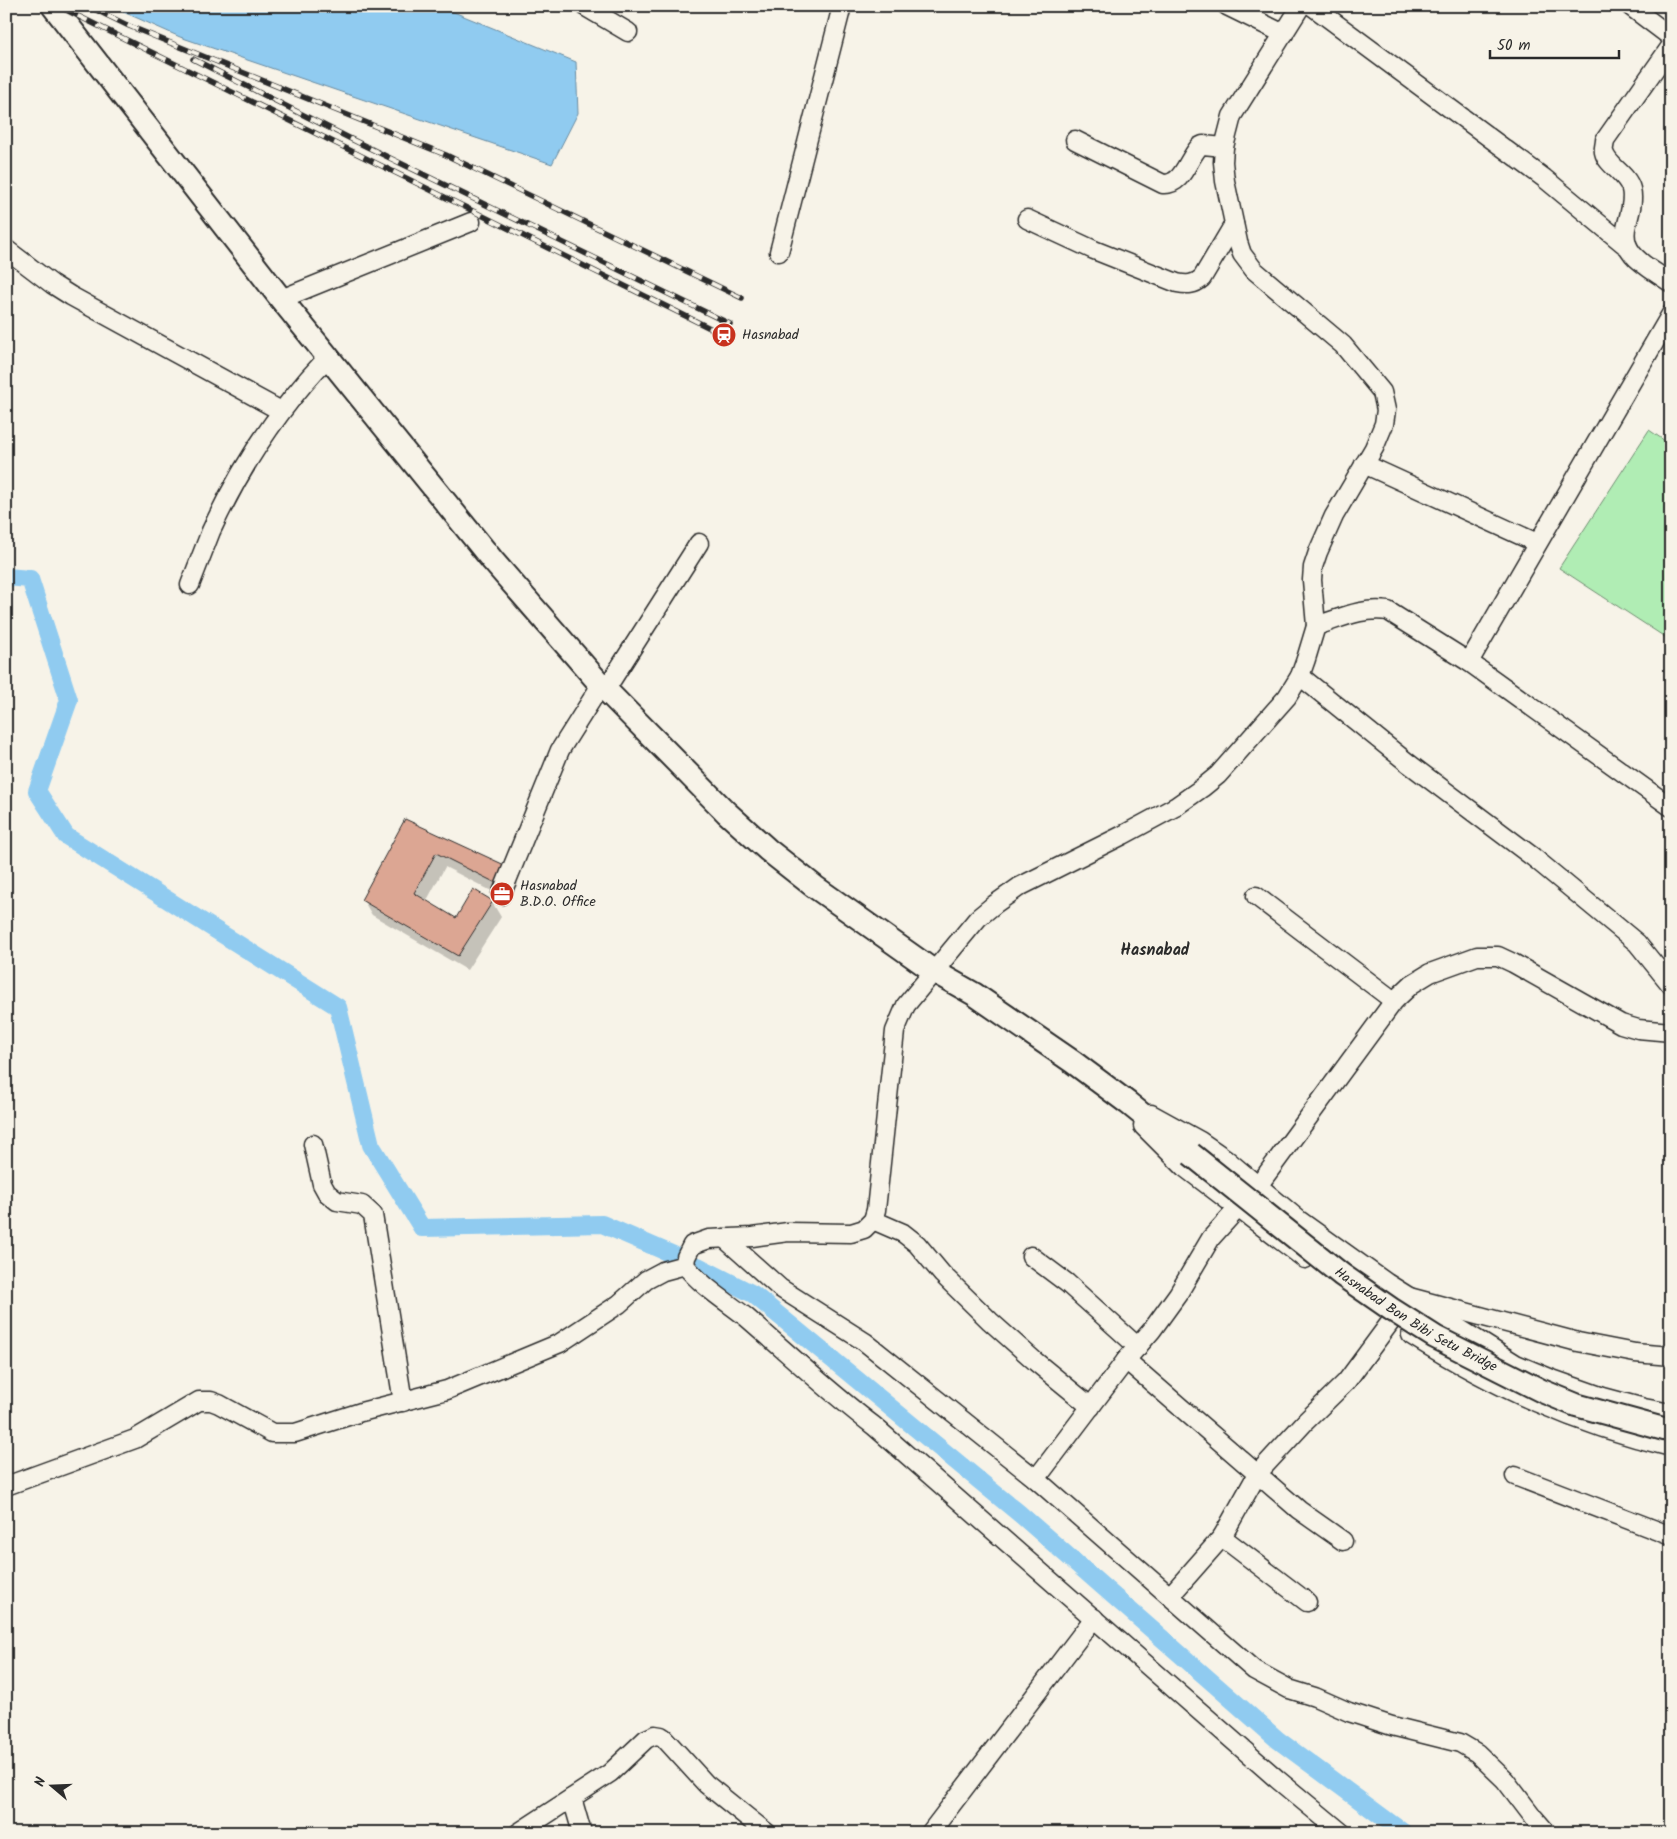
<svg xmlns="http://www.w3.org/2000/svg" width="1677" height="1839" font-family="Kalam,sans-serif">
<rect width="100%" height="100%" fill="#f7f3e8"/>
<filter id="ink" filterUnits="userSpaceOnUse"><feTurbulence type="fractalNoise" baseFrequency=".02" numOctaves="2"/><feDisplacementMap in="SourceGraphic" scale="10" xChannelSelector="R" yChannelSelector="G"/><feConvolveMatrix kernelMatrix="1 2 1 2 8 2 1 2 1" color-interpolation-filters="sRGB"/></filter>
<g filter="url(#ink)">
<path fill="#b0edb4" stroke="#6e8c70" d="M1649,430l22,15v196l-112,-73z"/>
<path fill="#90cbf0" stroke="#688ba1" d="M110,6h329l137,56 2,51 -26,51 -372,-127z"/>
<path fill="#0003" d="M405,820l105,49 8,15 -9,16 -64,-33 -19,35 31,18 35,-18 9,15 -34,53 -95,-55 -9,-15z"/>
<g fill="none" stroke-linecap="round" stroke-linejoin="round">
<g stroke="#90cbf0" stroke-width="18">
<path d="M6,577l24,2 39,121 -32,91 29,45 272,171 33,138 51,83 180,-4 74,32"/>
<path d="M698,1266l55,28 267,220 258,226 126,93"/>
</g>
</g>
<path fill="#dca693" stroke="#2b2b2b" d="M405,819l106,49 -11,17 -64,-32 -22,40 42,25 17,-29 20,12 -35,55 -97,-56z"/>
<g fill="none" stroke-linecap="round" stroke-linejoin="round">
<defs>
<g id="minor">
<path d="M584,6l44,26"/>
<path d="M1227,6l57,28"/>
<path d="M1301,6l-69,110 -8,31 -1,15 2,19 13,61 4,12 12,16 89,75 39,47 4,18 -2,14 -10,24 -40,68 -16,36 -5,15 -1,13 4,46 -10,33 -6,17 -13,21 -69,78 -16,13 -27,19 -52,28 -104,52 -24,17 -17,14 -72,87 -11,26 -19,179 -3,10 -9,9 -13,4 -63,-1 -36,5 -43,2 -17,6 -6,12 -1,8c16,21 41,36 61,52 43,37 83,75 128,109l403,353 65,54"/>
<path d="M1312,6l232,172 81,67"/>
<path d="M1630,6l41,31"/>
<path d="M1671,46l-66,94c0,4 -2,9 -1,12 3,14 23,21 27,37 3,11 -1,24 -4,35 -9,31 22,43 44,59"/>
<path d="M1075,140l88,44c20,1 24,-24 36,-37l4,-2 21,2"/>
<path d="M1027,219l67,31 83,33c10,2 17,2 25,-5l32,-54"/>
<path d="M6,249l46,35 19,12 210,115"/>
<path d="M779,252l63,-246"/>
<path d="M281,299l190,-77"/>
<path d="M1364,464l173,79"/>
<path d="M190,585c7,-18 14,-36 21,-54 29,-63 69,-124 117,-174"/>
<path d="M1316,626c25,-8 47,-19 72,-15l81,51 202,145"/>
<path d="M1469,662l202,-348"/>
<path d="M1300,676l108,87 125,94 104,86 34,42"/>
<path d="M606,689l93,-146"/>
<path d="M501,895l59,-145 41,-65"/>
<path d="M1256,896l138,105"/>
<path d="M1151,1114l49,27 26,18 73,61 88,63 129,81 36,15 51,18 41,11 27,5"/>
<path d="M1143,1126l41,41 121,92"/>
<path d="M313,1144l9,40 5,9 10,8 25,4 11,10 30,187"/>
<path d="M873,1220l30,13 14,11 25,30 48,47 46,41 55,45"/>
<path d="M724,1238l56,50 85,54 171,137 218,191 35,19 26,8 34,15 43,14 68,17 17,10 28,27 29,38 13,15"/>
<path d="M1031,1256l36,27 71,64"/>
<path d="M1411,1335c83,52 164,90 260,112"/>
<path d="M1126,1360l173,150 44,31"/>
<path d="M1515,1476l156,60"/>
<path d="M1036,1479l90,-119 26,-30 26,-36 33,-56 47,-52 136,-185 18,-17 18,-11 47,-17h21l15,7 108,61 17,5 33,3"/>
<path d="M6,1486l129,-47 64,-38h12l8,3 53,29h23l66,-21 86,-22 113,-47 59,-39 27,-24 17,-9 22,-6"/>
<path d="M1222,1537l85,65"/>
<path d="M1170,1596l52,-59 36,-64 48,-52 40,-39 63,-85 169,45 57,11 36,3"/>
<path d="M572,1798l10,35"/>
<path d="M518,1833l92,-60 36,-34 9,-4 6,1 3,2 42,46 61,49"/>
<path d="M930,1833l164,-215"/>
</g>
<path id="major" d="M53,6l228,293 212,262 108,124 125,127 42,38 47,37 120,85 39,22 99,68 55,41 63,51"/>
</defs>
<use href="#minor" stroke="#2b2b2b" stroke-width="21"/>
<use href="#major" stroke="#2b2b2b" stroke-width="26"/>
<use href="#minor" stroke="#f7f3e8" stroke-width="18"/>
<use href="#major" stroke="#f7f3e8" stroke-width="22"/>
<defs>
<g id="rail">
<path d="M58,6l666,329"/>
<path d="M88,6l41,20 317,129 296,143"/>
<path d="M193,59l160,81 377,184"/>
</g>
</defs>
<use href="#rail" stroke="#2b2b2b" stroke-width="5.5"/>
<use href="#rail" stroke="#f7f3e8" stroke-width="4" stroke-dasharray="11" stroke-linecap="butt"/>
<defs>
<g id="major-bridge">
<path id="s1" d="M1191,1154l151,121 49,34 44,28 107,54 34,14 95,26"/>
</g>
</defs>
<use href="#major-bridge" stroke="#2b2b2b" stroke-width="26" stroke-linecap="butt"/>
<use href="#major-bridge" stroke="#f7f3e8" stroke-width="22"/>
</g>
</g>
<defs>
<symbol id="station-disc" viewBox="-11 -11 22 22"><circle r="9.5" fill="#c8321e" stroke="#f7f3e8"/><path d="M-3-6H3Q5-6 5-4V2Q5 4 3 4L4.5 6H3L1.5 4h-3L-3 6H-4.5L-3 4Q-5 4-5 2V-4Q-5-6-3-6ZM-3.5-4v3h7v-3ZM-3.5 1v1.5H-2V1ZM2 1v1.5H3.5V1Z" fill="#fff"/></symbol>
<symbol id="office-disc" viewBox="-11 -11 22 22"><circle r="9.5" fill="#c8321e" stroke="#f7f3e8"/><path d="M-6-3h4V-5.5h4V-3h4V5H-6ZM-1-4.5V-3h2v-1.5ZM-6 0V1H6V0Z" fill="#fff"/></symbol>
</defs>
<g fill-rule="evenodd">
<use href="#station-disc" x="710" y="321" width="28" height="28"/>
<use href="#office-disc" x="488" y="880" width="28" height="28"/>
</g>
<g text-anchor="middle" dominant-baseline="central" stroke-width="4" stroke-linejoin="round" paint-order="stroke">
<g font-size="14" fill="#2b2b2b" stroke="#f7f3e8" text-anchor="start">
<text x="742" y="335">Hasnabad</text>
<text x="520" y="886">Hasnabad<tspan x="520" dy="16">B.D.O. Office</tspan></text>
</g>
<g font-size="14" fill="#2b2b2b" stroke="#f7f3e8">
<text stroke="none"><textPath href="#s1" startOffset="280">Hasnabad Bon Bibi Setu Bridge</textPath></text>
</g>
<g font-size="16" font-weight="bold" fill="#2b2b2b" stroke="#f7f3e8">
<text x="1155" y="950">Hasnabad</text>
</g>
</g>
<rect width="1677" height="1839" fill="none" stroke="#f7f3e8" stroke-width="25"/>
<rect x="12" y="12" width="1652" height="1814" fill="none" stroke="#2b2b2b" stroke-width="2" filter="url(#ink)"/>
<g transform="translate(52 1786) rotate(289)" stroke="#f7f3e8" stroke-width="4" paint-order="stroke">
<path d="M0-4L9 19L0 12L-9 19Z" fill="#2b2b2b"/>
<text y="-8" font-size="14" font-weight="bold" text-anchor="middle" fill="#2b2b2b">N</text>
</g>
<path d="M1490 50v8h129v-8" fill="none" stroke="#2b2b2b" stroke-width="2.5"/>
<text x="1497" y="50" font-size="15" fill="#2b2b2b" stroke="#f7f3e8" stroke-width="4" paint-order="stroke">50 m</text>
</svg>
